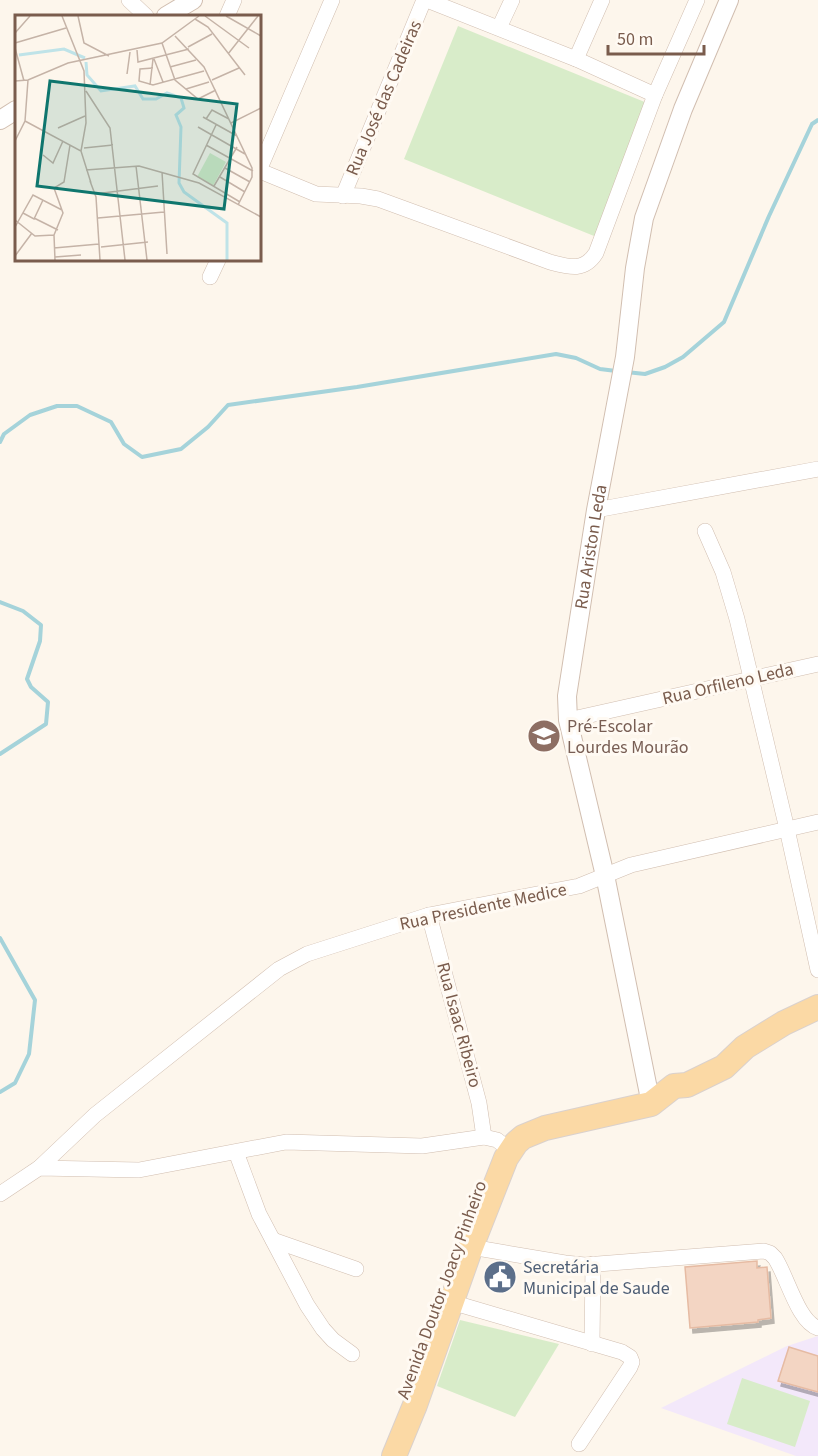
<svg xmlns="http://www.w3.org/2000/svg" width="818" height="1456" font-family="'Source Sans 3',sans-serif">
<defs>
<filter id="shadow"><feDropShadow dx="3" dy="5" stdDeviation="0" flood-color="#0004"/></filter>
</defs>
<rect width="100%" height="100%" fill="#fdf6ec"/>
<path fill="#f3e8fa" d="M818,1336v120h-22l-135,-48 126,-62z"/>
<g fill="#d8ecc9">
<path d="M458,26l194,79 -53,133 -195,-79z"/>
<path d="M460,1320l99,24 -44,73 -78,-31z"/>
<path d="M742,1378l68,23 -15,46 -68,-23z"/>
</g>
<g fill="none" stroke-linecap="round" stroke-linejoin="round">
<g stroke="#a5d3da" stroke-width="4">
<path d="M626,372l19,2 20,-7 18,-10 41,-35 45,-106 43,-92 6,-4"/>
<path d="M0,442l4,-8 26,-19 27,-9h20l34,16 13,22 18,13 39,-8 27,-22 20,-22 129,-18 199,-33 20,4 24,11 16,2"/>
<path d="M0,602l23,9 18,14 -1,16 -13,38 4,8 17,15 -2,22 -46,30"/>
<path d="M0,938l35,62 -6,54 -14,29 -15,9"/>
</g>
</g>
<g fill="#f3d5c3" stroke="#e6bba3" stroke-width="1.5" filter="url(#shadow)">
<path d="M757,1261v7l10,-1 4,51 -13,2v2l-68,6 -5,-61z"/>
<path d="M789,1347l29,9v36l-40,-11z"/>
</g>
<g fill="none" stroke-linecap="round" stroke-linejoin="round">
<defs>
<g id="minor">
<path d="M129,0l17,16"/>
<path d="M427,0l149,59 79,36"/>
<path d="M227,16l7,-16"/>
<path d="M499,28l13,-28"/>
<path d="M576,59l26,-59"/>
<path d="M260,168l72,-168"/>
<path d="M260,171l56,23 45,2 17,3 172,63c19,5 34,10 46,-9l59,-158 42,-95"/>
<path d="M343,196l81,-196"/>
<path d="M210,277l8,-17"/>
<path d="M596,510l222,-41"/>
<path d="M705,531l18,41 14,47 50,210 31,141"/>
<path d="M568,720l250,-56"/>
<path d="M429,915l50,188 5,34"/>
<path d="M236,1152l23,62 48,91 16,24 10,11 19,14"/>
<path d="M39,1168l56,-53 184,-146 28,-15 122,-39 150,-29 52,-21 187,-43"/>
<path d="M0,1194l39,-26 100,2 147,-28 136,4 62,-9 13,3 13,10"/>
<path d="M273,1240l83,29"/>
<path d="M471,1247l94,16 20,2 179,-14 6,2 5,5c12,18 23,64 43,70"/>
<path d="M451,1302l171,50 8,5 2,5 -2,5 -51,77"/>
<path d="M592,1344l1,-80"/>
</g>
<g id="tertiary">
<path d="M166,16l27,-16"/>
<path d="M0,120l16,-10"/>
<path id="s1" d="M651,1104l-45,-224 -38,-160 -1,-24 29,-186 29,-153 10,-89 9,-50 39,-109 46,-109"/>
</g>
<path id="primary" d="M394,1456l21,-51 56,-158 35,-89 10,-15 7,-6 22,-9 106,-24 23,-18 13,-1 37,-18 21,-20 39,-24 34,-16"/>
</defs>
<use href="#minor" stroke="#d1beb0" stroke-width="16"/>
<use href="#tertiary" stroke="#d1beb0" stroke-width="20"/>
<use href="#primary" stroke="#dad1cd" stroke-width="26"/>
<use href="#minor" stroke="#fff" stroke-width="15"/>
<use href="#tertiary" stroke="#fff" stroke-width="18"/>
<use href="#primary" stroke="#fbd9a5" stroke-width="24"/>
</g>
<defs>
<symbol id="school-disc" viewBox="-11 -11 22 22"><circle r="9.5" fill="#8d6e63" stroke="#fffaf3"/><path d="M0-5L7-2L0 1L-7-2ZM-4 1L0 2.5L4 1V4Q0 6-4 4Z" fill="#fff"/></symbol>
<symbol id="civic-disc" viewBox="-11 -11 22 22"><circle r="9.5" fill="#5c6f8a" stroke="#fffaf3"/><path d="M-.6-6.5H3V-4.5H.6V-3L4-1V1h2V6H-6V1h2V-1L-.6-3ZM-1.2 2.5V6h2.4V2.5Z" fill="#fff"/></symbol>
</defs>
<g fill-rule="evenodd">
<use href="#school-disc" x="525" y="717" width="38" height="38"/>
<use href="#civic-disc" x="481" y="1258" width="38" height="38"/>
</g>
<g text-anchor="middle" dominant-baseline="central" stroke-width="6" stroke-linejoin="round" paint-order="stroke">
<g font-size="18" fill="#7a5c4d" stroke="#fffaf3">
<text transform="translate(384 98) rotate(-67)">Rua José das Cadeiras</text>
<text stroke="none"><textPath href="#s1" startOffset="568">Rua Ariston Leda</textPath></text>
<text transform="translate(728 684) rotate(-13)">Rua Orfileno Leda</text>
<text transform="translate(483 907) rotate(-12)">Rua Presidente Medice</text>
<text transform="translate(459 1025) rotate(75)">Rua Isaac Ribeiro</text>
<text transform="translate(442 1290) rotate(-70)">Avenida Doutor Joacy Pinheiro</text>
</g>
<g font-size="18" fill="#785e54" stroke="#fffaf3" text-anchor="start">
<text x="567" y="726">Pré-Escolar<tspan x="567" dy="21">Lourdes Mourão</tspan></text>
</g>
<g font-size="18" fill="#4e5e75" stroke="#fffaf3" text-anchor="start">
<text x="523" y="1267">Secretária<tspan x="523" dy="21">Municipal de Saude</tspan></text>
</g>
</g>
<g transform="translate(15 15)">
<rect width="246" height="246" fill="#fdf6ec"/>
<path d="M195,138l16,9 -13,24 -16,-9z" fill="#d8ecc9"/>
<path fill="none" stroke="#bfe3e8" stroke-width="3" d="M4,40l45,-6 21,9M71,47l1,13 14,16 34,-5 8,13h13l11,-6 14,5 3,10 -8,7 5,12 -2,56 5,9 43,31v37"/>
<path fill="none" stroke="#c5b3a7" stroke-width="1.5" d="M47,1l22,55 2,52 -5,28M63,1l6,27 25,13M190,1l44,32M211,1l35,20M180,4l13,8 37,48M0,18l15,-17M160,21l29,31 48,101v9l-14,28M0,28l51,-15M147,28l13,37 23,19 18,-9M173,32l24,-13M0,33l9,33M122,35l1,12 51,-13M213,39l30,-38M139,44l9,23M155,52l26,-7M138,53l-13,1 -1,12 14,4 51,-14M112,59l3,-22M197,65l27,-12M0,66l13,-1 40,-17 94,-20 37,-27M135,70l3,-26M171,74l23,-7M71,76l24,37 15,132M188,102l34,19M191,104l6,-9 17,9M10,106l56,30 10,32M216,108l30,-15M201,110l-23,49 47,28M183,112l47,27M43,113l27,-12M0,126l10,-20 3,-41M191,130l47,26M69,133l29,-3M28,140l10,8 10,-22M121,151l11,94M210,153l25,14M71,155l53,-4 60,17 62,34M147,157l5,82M205,162l25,15M75,166l6,16 4,63M199,171l23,-39M80,179l63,-8M8,198l11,6 9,-19M19,203l24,12M83,203l66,-6M0,205l20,16 19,-1M0,212l18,-32 29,15M39,220l9,-22 -9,-25 10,-6 6,-37M39,220l1,25M86,232l47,-5M39,233l45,-4M0,241l17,-23M40,242l26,-2"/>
<path fill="#0f766e" fill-opacity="0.15" stroke="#0f766e" stroke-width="3" d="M35,66l187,23 -13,105 -187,-23z"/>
<rect width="246" height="246" fill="none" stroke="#7a5c4d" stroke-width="3"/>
</g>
<path d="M608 45v9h96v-9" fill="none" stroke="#7a5c4d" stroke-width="3"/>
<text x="617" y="45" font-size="18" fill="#7a5c4d" stroke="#fffaf3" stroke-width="4.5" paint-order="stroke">50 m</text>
</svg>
